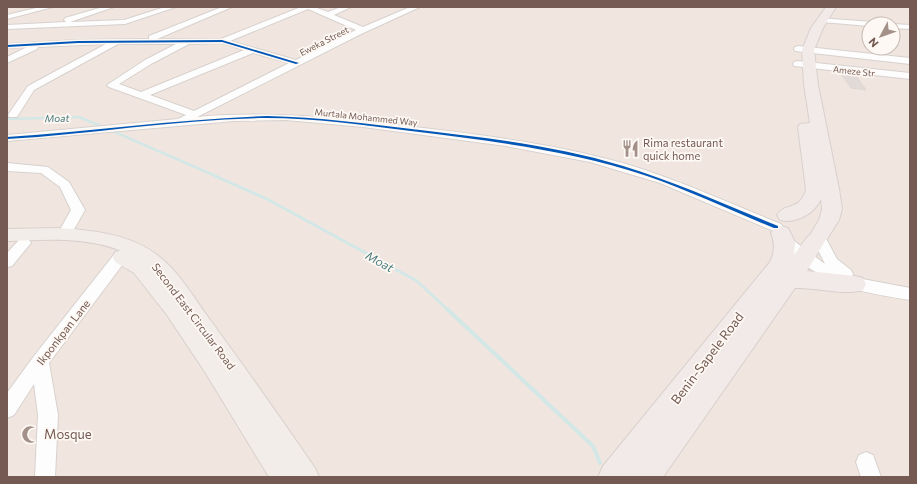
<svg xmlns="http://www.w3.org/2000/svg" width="917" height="484" font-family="Commissioner,sans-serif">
<rect width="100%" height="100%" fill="#f8f4f0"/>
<path fill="#f0e6df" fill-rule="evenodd" d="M7,7h903v470h-903zM869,24h24v24h-24z"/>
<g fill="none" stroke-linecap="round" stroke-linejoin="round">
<g stroke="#d3e7e7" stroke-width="2.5">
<path d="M7,119l72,-2 24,10"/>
<path d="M110,130l108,47"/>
</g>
<path stroke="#d3e7e7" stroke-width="3" d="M215,176l52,23 150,82 31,29"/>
<path stroke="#d3e7e7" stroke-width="4" d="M447,309l146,137 7,17"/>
</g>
<path fill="#e1dad6" stroke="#e0d7d3" d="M840,73l15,1 11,16 -15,-2z"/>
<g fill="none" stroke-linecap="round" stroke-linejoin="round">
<defs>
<g id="minor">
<path d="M40,7h13l-46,12v-4z"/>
<path d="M103,7h11l-44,15 54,-2 41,-13h11l-51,17 -118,5v-4l59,-3 -2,-2 1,-2z"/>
<path d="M222,7h10l-75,32h64l80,-32h13l14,5 13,-5h10l-17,8 29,12 47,-20h10l-59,27 -164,83c79,-7 148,2 226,11 68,8 137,17 203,36 53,16 103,39 155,60l2,3 -2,3 -5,1 -5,-1 -111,-47 -70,-21 -84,-16 -143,-19 -77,-7 -52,1 -227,20v-6l171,-16 8,-4 -77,-28 -2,-2 38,-25 31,-16h-58l-84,46 -17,27h-8l-1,-2 20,-29 78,-42 -68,3 -1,2 -30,14v-6l20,-10 -20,1v-4l71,-4 71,-1v-3zM308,9l48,21 -60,30 -66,-19zM222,43l22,7 -103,42 -22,-8 32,-20 38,-20zM253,53l36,10 -95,48 -44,-16z"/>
<path d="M819,18l54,4 4,2h-8v2l-47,-4 -4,-2z"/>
<path d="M892,24h1l17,1v4l-17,-1v-4z"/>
<path d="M798,46l112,12v6l-115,-13 -1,-2 1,-2z"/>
<path d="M797,61l113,12v6l-116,-13 -1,-2 1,-2z"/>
<path d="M7,163l41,4 21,15 16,28 -16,28 -5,2 -5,-2 -2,-3 14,-25 -11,-23 -19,-14 -34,-2z"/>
<path d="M819,233l5,2 13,24 14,11 2,4 -1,3 58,11v12c-45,-7 -75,-12 -112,-40 -7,-6 -15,-12 -20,-19l2,-3 5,-2 5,2 35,26 -13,-26 2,-3z"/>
<path d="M24,238l5,2 2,3 -19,23 -5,1v-14l12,-13z"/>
<path d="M121,251l5,1 2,4 -2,4 -77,103 9,52 -3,62h-20l3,-62 -4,-31 -20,31 -7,3v-25l27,-37 82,-104z"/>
<path d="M866,452l7,3 8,22h-20l-5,-15 3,-7z"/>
</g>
<path id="major" d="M57,228c32,2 69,5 96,24 24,16 39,43 55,65 36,49 72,100 107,151l4,9h-50l-64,-105 -38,-57 -33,-42 -19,-11 -2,-5 2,-5 6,-1c-35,-15 -77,-11 -114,-10v-12z"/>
<path id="highway" d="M826,7h10l-13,21 -9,22 4,35 21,104 3,20 -3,11 -12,19 -2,1v1l-18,30 48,5 8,2 3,6 -3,6c-19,6 -47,-3 -68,-2l-132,189h-65l5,-11 167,-204c5,-11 5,-19 1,-29l3,-5 7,-2 7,2 7,14 -1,13 14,-19 2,-1 9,-15 3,-11 -1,-10c-7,15 -25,25 -41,21l-3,-5c8,-13 22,-3 29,-25l-8,-63 2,-3 10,-1 -6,-38 -2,-35 9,-22z"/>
</defs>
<use href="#minor" stroke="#d7d1ce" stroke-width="2"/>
<use href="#major" stroke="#d9d0cd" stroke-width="2"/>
<use href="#highway" stroke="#d9d0cd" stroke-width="2"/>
<use href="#minor" fill="#fefdfd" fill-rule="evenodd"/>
<use href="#major" fill="#f2ede8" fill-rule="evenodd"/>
<use href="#highway" fill="#f1eae8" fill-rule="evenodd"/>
<defs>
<g id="cycleway">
<path d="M222,40l77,23 -3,1 -74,-22 -144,1 -71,4v-2l71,-4z"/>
<path d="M267,116c52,1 102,8 153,14 68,8 137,16 203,36 53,16 103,39 155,60v2h-4c-42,-17 -84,-37 -127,-52 -77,-26 -156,-35 -236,-45 -48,-6 -96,-13 -145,-13 -87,1 -173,16 -259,21v-2c87,-6 173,-18 260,-21z"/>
</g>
</defs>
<use href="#cycleway" stroke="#fdf8f3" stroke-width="3"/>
<use href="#cycleway" fill="#0057b8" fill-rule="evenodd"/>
</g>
<defs>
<symbol id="restaurant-bare" viewBox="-9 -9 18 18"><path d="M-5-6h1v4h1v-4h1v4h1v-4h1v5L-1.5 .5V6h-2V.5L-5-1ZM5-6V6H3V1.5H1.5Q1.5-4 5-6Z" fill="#a29089" stroke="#fdf8f3" stroke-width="2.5" paint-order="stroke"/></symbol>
<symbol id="mosque-bare" viewBox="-9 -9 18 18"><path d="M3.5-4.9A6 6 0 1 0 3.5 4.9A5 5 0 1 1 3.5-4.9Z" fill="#a29089" stroke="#fdf8f3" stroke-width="2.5" paint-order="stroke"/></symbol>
</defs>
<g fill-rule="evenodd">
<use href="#restaurant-bare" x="618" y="136" width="25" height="25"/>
<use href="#mosque-bare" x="18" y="422" width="25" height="25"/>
</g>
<g text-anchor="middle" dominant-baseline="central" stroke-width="3.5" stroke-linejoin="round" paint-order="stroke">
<g font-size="9" fill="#745a52" stroke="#fdf8f3">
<text transform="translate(324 41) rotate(-27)">Eweka Street</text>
<text transform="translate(854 71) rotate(6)">Ameze Str</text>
<text transform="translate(366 117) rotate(6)">Murtala Mohammed Way</text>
</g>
<g font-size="10" font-style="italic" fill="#4a7b7d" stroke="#fdf8f3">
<text transform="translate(57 118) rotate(-1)">Moat</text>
</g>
<g font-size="11" fill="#745a52" stroke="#fdf8f3" text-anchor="start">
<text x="643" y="142">Rima restaurant<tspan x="643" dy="13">quick home</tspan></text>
</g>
<g font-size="11" fill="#745a52" stroke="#fdf8f3">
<text transform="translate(194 316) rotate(53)">Second East Circular Road</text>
<text transform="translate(63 332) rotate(-52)">Ikponkpan Lane</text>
</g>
<g font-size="12" font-style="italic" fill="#4a7b7d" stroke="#fdf8f3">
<text transform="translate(380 261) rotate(29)">Moat</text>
</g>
<g font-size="13" fill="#745a52" stroke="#fdf8f3">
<text transform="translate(707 358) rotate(-53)">Benin-Sapele Road</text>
</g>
<g font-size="13" fill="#745a52" stroke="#fdf8f3" text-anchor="start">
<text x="44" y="434">Mosque</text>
</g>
</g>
<rect width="917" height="484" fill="none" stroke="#745a52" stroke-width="16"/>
<g transform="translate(881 36) rotate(229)"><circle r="19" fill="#fdf8f3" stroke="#c6b9b3"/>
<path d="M0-3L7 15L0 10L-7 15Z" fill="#a29089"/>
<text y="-6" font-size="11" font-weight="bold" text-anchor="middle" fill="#745a52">N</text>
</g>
</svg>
